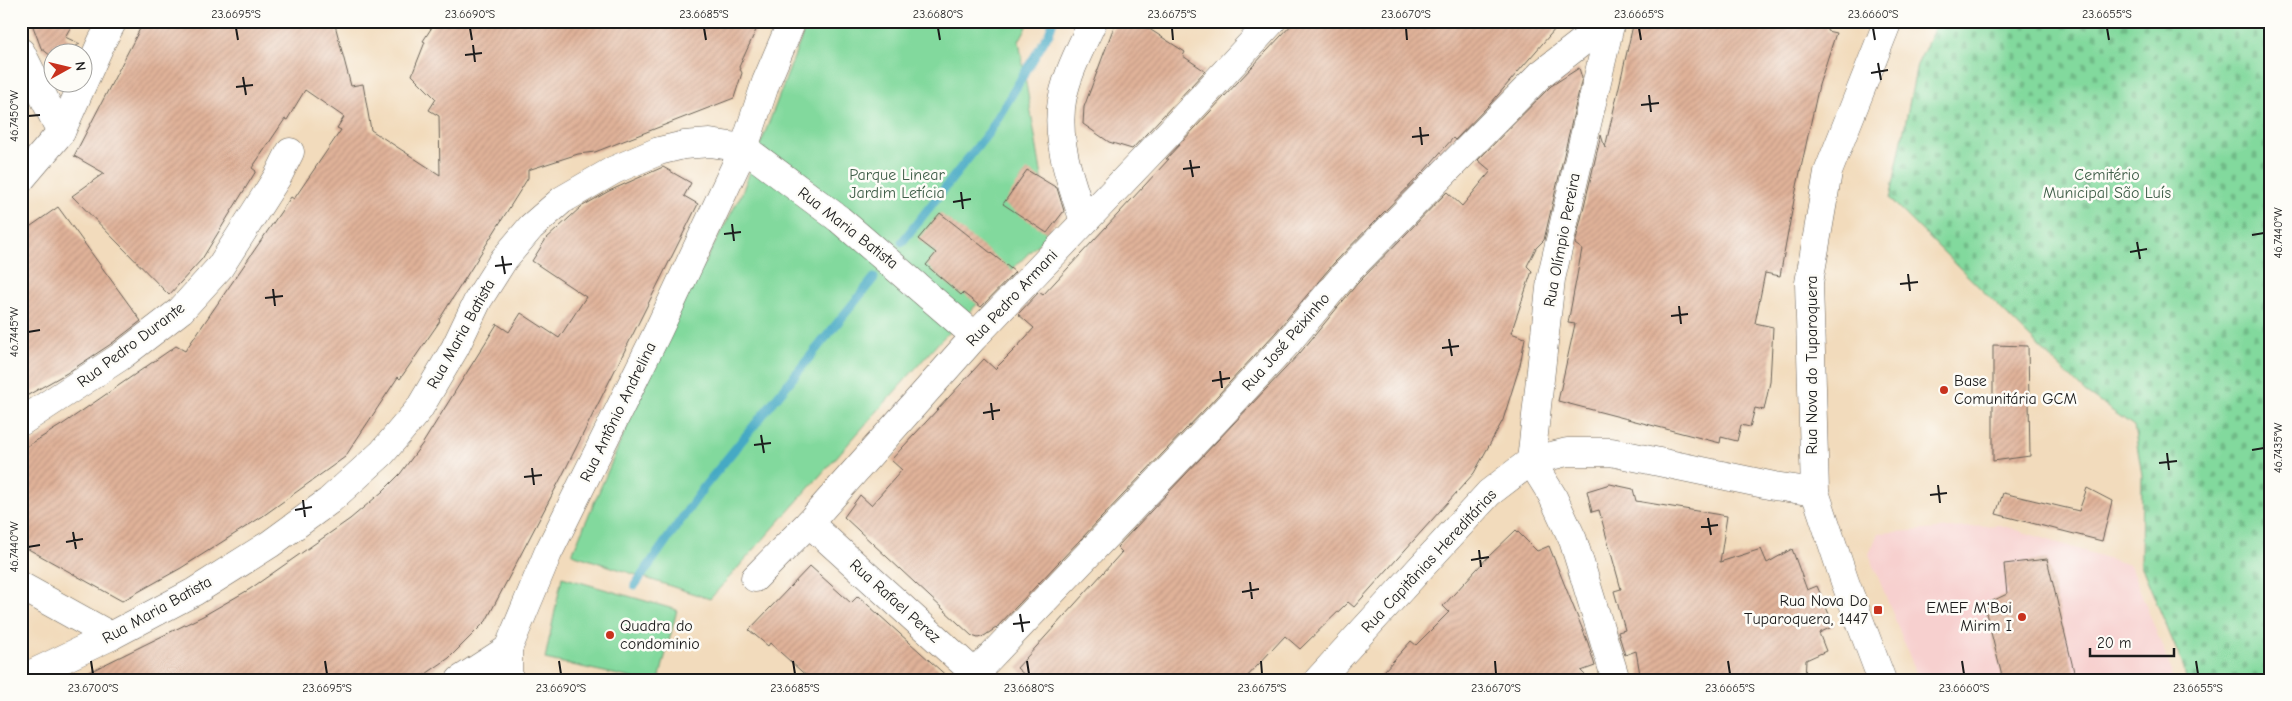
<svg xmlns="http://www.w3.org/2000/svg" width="2292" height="701" font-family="'Comic Neue',sans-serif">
<defs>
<pattern id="cemetery-stones" width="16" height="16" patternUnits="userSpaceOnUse" patternTransform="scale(1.25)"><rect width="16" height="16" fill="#82d99d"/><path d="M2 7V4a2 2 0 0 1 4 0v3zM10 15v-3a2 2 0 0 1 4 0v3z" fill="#70ba87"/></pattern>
<pattern id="building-hatch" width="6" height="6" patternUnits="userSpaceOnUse" patternTransform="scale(1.25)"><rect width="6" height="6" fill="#e0b299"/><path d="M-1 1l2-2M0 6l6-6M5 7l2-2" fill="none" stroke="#c09883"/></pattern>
</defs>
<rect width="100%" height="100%" fill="#fdfcf7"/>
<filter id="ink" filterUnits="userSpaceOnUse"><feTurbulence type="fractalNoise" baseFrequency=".02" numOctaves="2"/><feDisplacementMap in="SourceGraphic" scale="10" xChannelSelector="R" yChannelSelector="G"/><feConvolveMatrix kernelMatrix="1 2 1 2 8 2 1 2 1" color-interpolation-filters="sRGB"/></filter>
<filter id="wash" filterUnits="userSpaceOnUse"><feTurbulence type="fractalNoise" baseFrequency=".0096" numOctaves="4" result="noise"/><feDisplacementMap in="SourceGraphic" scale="20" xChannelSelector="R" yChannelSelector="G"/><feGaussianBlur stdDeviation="1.12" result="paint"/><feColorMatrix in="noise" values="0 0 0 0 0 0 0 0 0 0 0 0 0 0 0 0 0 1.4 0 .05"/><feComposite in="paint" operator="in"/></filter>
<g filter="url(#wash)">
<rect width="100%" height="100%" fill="#f2dbbc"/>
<path fill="#f7d0cf" d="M2000,525l130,40 41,104 1,11h-253l-50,-126 9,-21z"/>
<path fill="url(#cemetery-stones)" stroke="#4f7a5c" d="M1938,21h333v659h-85l-2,-12 -43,-103 1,-90 -8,-49 -49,-34 -195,-193 27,-134z"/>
<g fill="#82d99d" stroke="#4f7a5c">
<path d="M808,21h222l-11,20 32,190 -112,111 -229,257 -138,-45 98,-227 71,-132z"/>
<path d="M562,577l115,33 -18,70h-18l-96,-21z"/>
</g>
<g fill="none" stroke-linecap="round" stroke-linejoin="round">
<g stroke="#44a9c4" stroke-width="9">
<path d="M902,242l87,-110 60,-99 4,-12"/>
<path d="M635,585l69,-98 170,-209"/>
</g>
</g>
<g id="blocks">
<g fill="url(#building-hatch)">
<path d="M31,21h43l-9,16 15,7 -15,8h-13l-1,4 -10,-8z"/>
<path d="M144,21h190l17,65 12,-2 8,46 69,45 -1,-59 -10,-6 7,-11 -24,-24 13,-33 -2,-1 13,-20h307l14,7 -18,39 3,6 -8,25 -139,54 -17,2 -50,16v8l-89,142 1,1 -40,58 -2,-2 -53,80 -82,59 -82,52 -59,33 -101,-56v-95l42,-26 113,-78 9,5 106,-154 3,2 47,-69 -4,-2 7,-11 -39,-27 -18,30 -2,-1 -33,49 4,3 -54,88 -33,36 -97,-99 32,-23 -30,-17z"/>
<path d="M1116,21h21l48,31 -2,4 22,15 -73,78 -23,-7 -26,-18 1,-17z"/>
<path d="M1295,21h267l-71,82 -36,37 -2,-2 -29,33 -90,92 -58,69 -69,75 -211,221 -12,8 -6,2 -6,-2 -128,-119 16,-22 11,10 31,-35 -11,-10 93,-101 11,10 22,-22 17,-19 -16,-14 21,-22 4,3 126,-136h-3z"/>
<path d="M1634,21h195l-2,10 9,2 -17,52 -25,115 -14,76 -15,-3 -10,50 18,4 -3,55 -6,28 -9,-2 -5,19 -9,-2 -4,16 -16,-4 -1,6 -162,-42 17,-77 -7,-1 14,-74 -7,-5 26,-109 4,13z"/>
<path d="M1579,68l3,10 -38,162 -8,8 -9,18 5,5 -21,62 14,5 -5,27 -17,55 -29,53 -120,134 -6,-5 -48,47 -15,-13 -41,44h-214l-13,-12 105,-116 -5,-5 183,-194 57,-69 90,-92 15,14 29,-35 -13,-11 73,-74z"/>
<path d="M663,167l28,16 -7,13 14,8 -136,272 -76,145 -37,37 -32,22h-344l130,-64 47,-27 100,-70 32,-27 18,-18 23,-31 74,-119 12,8 12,-19 38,25 27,-41 -54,-36 14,-22 35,-32 28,-16z"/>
<path d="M1027,170l30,18 7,23 -17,22 -44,-29z"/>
<path d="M58,207l83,114 -30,23 -44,29 -46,26v-166z"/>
<path d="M940,213l75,59 -34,35 -18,-14 -2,2 -35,-30 10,-12 -18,-14z"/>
<path d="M1993,345l35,1 2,110 -37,5z"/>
<path d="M1610,484l23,5 3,12 91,15 -7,46 41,-13 6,14 25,-14 15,41 10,-4 17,40 -15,7 7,18 -20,9 -1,20h-164l-5,-29 -11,4 -7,-23 7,-2 -11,-39 7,-2 -22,-79 -7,2 -5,-21z"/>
<path d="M2087,488l25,13 -10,40 -106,-27 7,-21 76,18z"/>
<path d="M1516,530l21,21 12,-5 39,97 7,23 -14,5 9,9h-214l35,-39 5,4 33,-33 -6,-6 44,-48z"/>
<path d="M2047,559l29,121h-73l-19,-75 23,-11 -3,-30z"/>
<path d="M810,566l41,37 7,-7 93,84h-140l-41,-37 -2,3 -19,-16z"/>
</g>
</g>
</g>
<g filter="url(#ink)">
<use href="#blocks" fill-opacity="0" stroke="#675f54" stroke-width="1"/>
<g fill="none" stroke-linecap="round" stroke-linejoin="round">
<defs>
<g id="minor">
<path d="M1611,21l-60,258 -20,182 21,34 21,45 43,140"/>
<path d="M21,52l40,80"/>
<path d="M21,179l40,-47 41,-91 11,-20"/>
<path d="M1084,221c-12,-36 -27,-74 -23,-113 3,-30 20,-60 32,-87"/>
<path d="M21,422l99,-65 61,-47 39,-43 58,-91 12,-24"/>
<path d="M809,523l173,157"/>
<path d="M755,578l54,-55 166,-187 195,-204 102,-111"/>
<path d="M21,586l90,50"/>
<path d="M975,673l243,-255 70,-76 57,-68 196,-200 68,-53"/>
<path d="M21,679l90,-43 83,-44 76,-48 59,-43 53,-48 37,-44 36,-61 23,-48 26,-41 27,-32 31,-27 52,-30 45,-19 25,-6 26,-2 34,5 95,71 136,117"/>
<path d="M460,680l48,-31"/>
<path d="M508,680v-31l40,-96 109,-220 87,-185 22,-66 26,-61"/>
</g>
<g id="tertiary">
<path d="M1318,680l171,-187 42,-32 36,-9h44l163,34 41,6"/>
<path d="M1882,680l-37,-98 -30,-90 -6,-209 19,-111 60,-151"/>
</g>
</defs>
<use href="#minor" stroke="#675f54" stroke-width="29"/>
<use href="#tertiary" stroke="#675f54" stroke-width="29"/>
<use href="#minor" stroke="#fff" stroke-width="28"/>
<use href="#tertiary" stroke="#fff" stroke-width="28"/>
</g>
</g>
<path fill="none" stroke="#1c1c1c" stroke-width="2" d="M236,28l2,12M470,28l2,12M704,28l2,12M938,28l2,12M1172,28l1,12M1406,28l1,12M1639,28l2,12M1873,28l2,12M2107,28l2,12M473,45l2,17M465,55l17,-2M1878,63l3,17M1871,73l17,-3M243,77l3,18M236,87l17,-2M1649,95l2,17M1641,105l18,-2M28,116l12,-1M1420,127l2,18M1412,137l17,-2M1190,160l3,17M1183,169l17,-2M961,192l2,17M953,202l18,-3M732,224l2,17M724,234l17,-2M2252,235l12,-2M2137,242l3,17M2130,252l17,-3M502,256l3,18M495,266l17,-2M1908,274l2,17M1900,284l18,-2M273,289l2,17M265,298l18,-2M1679,306l2,18M1671,316l17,-2M28,332l12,-2M1449,339l3,17M1442,348l17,-2M1220,371l2,17M1212,381l18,-3M991,403l2,17M983,413l17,-3M761,435l3,18M754,445l17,-2M2252,450l12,-2M2167,453l2,17M2159,463l18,-2M532,468l2,17M524,477l18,-2M1938,485l2,18M1930,495l17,-2M303,500l2,17M295,510l17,-3M1708,518l3,17M1701,527l17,-2M73,532l3,17M66,542l17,-3M28,547l12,-2M1479,550l2,17M1471,560l18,-3M1250,582l2,17M1242,592l17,-3M1020,614l3,18M1013,624l17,-2M91,661l2,13M325,661l2,13M559,661l2,13M793,661l2,13M1027,661l2,13M1261,661l1,13M1495,661l1,13M1728,661l2,13M1962,661l2,13M2196,661l2,13"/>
<g fill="#c8321e" stroke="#fdfcf7" stroke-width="2">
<circle cx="1944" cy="390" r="5"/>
<rect x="1873" y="605" width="10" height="10" rx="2.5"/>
<circle cx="2022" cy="617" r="5"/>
<circle cx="610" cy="635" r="5"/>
</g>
<g text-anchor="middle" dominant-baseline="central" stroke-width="5" stroke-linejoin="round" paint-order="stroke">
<g font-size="16" fill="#405e49" stroke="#fdfcf7">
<text x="897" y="175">Parque Linear<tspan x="897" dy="18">Jardim Letícia</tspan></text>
<text x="2107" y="175">Cemitério<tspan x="2107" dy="18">Municipal São Luís</tspan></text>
</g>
<g font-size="16" fill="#1c1c1c" stroke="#fdfcf7">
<text transform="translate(848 228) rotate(38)">Rua Maria Batista</text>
<text transform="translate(1562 240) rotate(-79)">Rua Olímpio Pereira</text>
<text transform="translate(1012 298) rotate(-47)">Rua Pedro Armani</text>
<text transform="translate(461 334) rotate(-61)">Rua Maria Batista</text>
<text transform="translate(1286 342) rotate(-49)">Rua José Peixinho</text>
<text transform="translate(131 345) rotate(-37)">Rua Pedro Durante</text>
<text transform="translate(1812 365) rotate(-90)">Rua Nova do Tuparoquera</text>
<text transform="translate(618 412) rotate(-64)">Rua Antônio Andrelina</text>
<text transform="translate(1429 561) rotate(-47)">Rua Capitânias Hereditárias</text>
<text transform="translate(895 601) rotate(42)">Rua Rafael Perez</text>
<text transform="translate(157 610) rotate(-29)">Rua Maria Batista</text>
</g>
<g font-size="16" fill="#1c1c1c" stroke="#fdfcf7" text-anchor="start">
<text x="1954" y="381">Base<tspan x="1954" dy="18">Comunitária GCM</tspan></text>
<text x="1868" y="601" text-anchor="end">Rua Nova Do<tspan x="1868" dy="18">Tuparoquera, 1447</tspan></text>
<text x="2012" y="608" text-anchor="end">EMEF M'Boi<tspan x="2012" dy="18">Mirim I</tspan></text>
<text x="620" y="626">Quadra do<tspan x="620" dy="18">condominio</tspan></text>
</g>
</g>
<rect width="2292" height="701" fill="none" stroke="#fdfcf7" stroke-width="55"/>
<g transform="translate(68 68) rotate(82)"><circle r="24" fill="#fdfcf7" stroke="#a3a29f"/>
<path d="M0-4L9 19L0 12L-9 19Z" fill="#c8321e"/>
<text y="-8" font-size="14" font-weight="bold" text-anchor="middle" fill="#1c1c1c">N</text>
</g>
<path d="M2090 648v8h84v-8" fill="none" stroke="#1c1c1c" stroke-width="2.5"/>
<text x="2097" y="648" font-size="15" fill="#1c1c1c" stroke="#fdfcf7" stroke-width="4" paint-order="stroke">20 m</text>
<rect x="28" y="28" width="2236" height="646" fill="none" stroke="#1c1c1c" stroke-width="2"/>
<g font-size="12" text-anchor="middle" fill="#1c1c1c">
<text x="236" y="18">23.6695°S</text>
<text x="470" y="18">23.6690°S</text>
<text x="704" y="18">23.6685°S</text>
<text x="938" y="18">23.6680°S</text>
<text x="1172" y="18">23.6675°S</text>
<text x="1406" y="18">23.6670°S</text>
<text x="1639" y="18">23.6665°S</text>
<text x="1873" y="18">23.6660°S</text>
<text x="2107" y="18">23.6655°S</text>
<text transform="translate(14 116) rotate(-90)" y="4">46.7450°W</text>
<text transform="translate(2278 233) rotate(-90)" y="4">46.7440°W</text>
<text transform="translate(14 332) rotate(-90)" y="4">46.7445°W</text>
<text transform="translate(2278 448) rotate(-90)" y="4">46.7435°W</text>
<text transform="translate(14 547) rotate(-90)" y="4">46.7440°W</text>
<text x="93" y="692">23.6700°S</text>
<text x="327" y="692">23.6695°S</text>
<text x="561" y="692">23.6690°S</text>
<text x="795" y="692">23.6685°S</text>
<text x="1029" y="692">23.6680°S</text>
<text x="1262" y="692">23.6675°S</text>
<text x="1496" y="692">23.6670°S</text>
<text x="1730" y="692">23.6665°S</text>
<text x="1964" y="692">23.6660°S</text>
<text x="2198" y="692">23.6655°S</text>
</g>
</svg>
